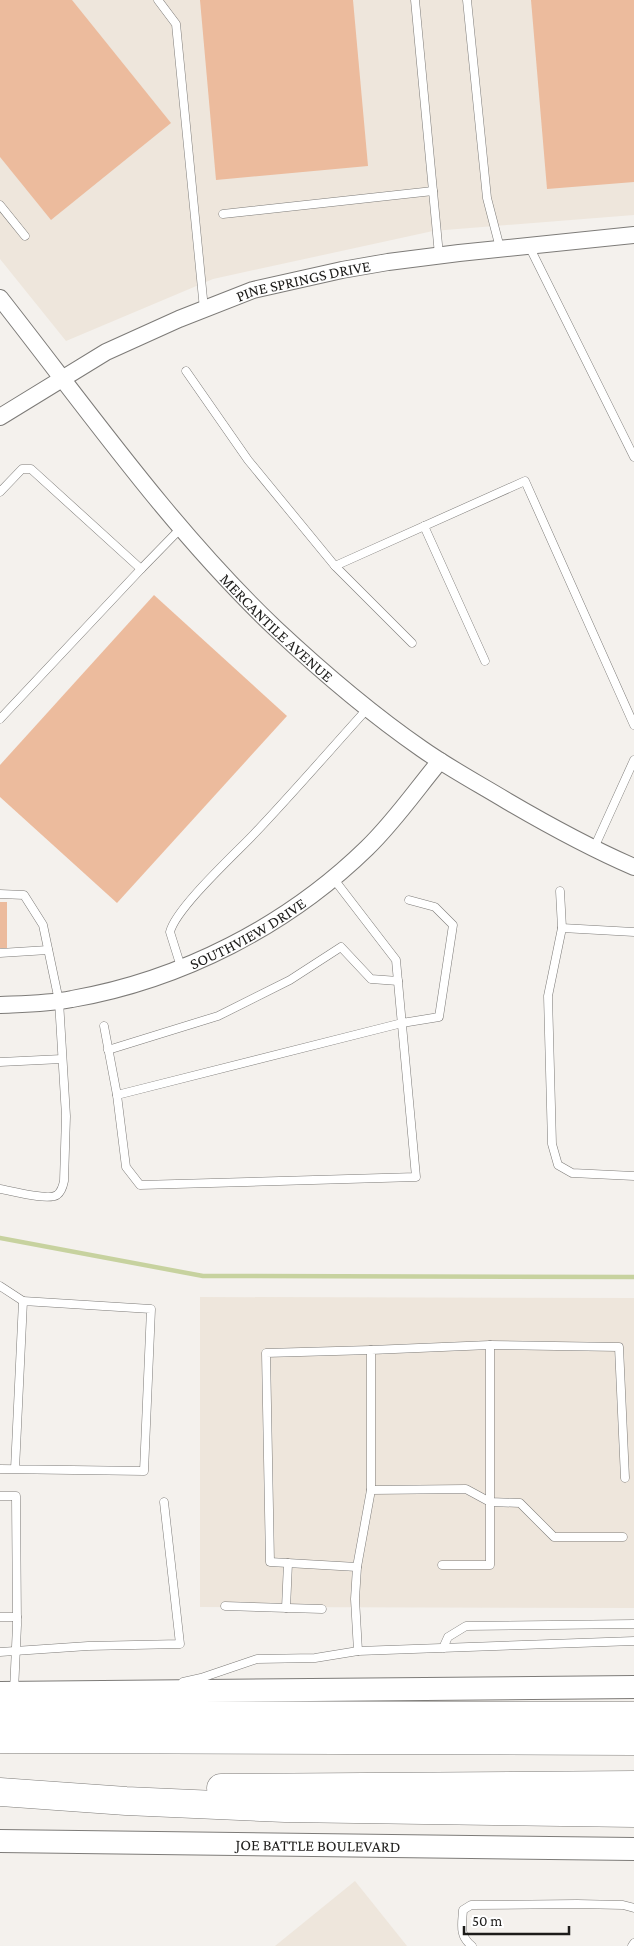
<svg xmlns="http://www.w3.org/2000/svg" width="634" height="1946" font-family="'Crimson Pro',serif">
<rect width="100%" height="100%" fill="#f4f1ed"/>
<g fill="#eee6dc">
<path d="M0,0h634v215l-201,16 -220,48 -147,62 -66,-82z"/>
<path d="M200,1297l434,1v310l-434,-1z"/>
<path d="M355,1881l52,65h-132z"/>
</g>
<g fill="none" stroke-linecap="round" stroke-linejoin="round">
<path stroke="#c7d29f" stroke-width="4.5" d="M0,1238l203,38 431,1"/>
</g>
<g fill="#ecbb9d">
<path d="M0,0h72l99,123 -120,97 -51,-63z"/>
<path d="M200,0h153l15,166 -152,14z"/>
<path d="M531,0h103v182l-87,7z"/>
<path d="M154,595l133,121 -170,187 -117,-106v-32z"/>
<rect x="0" y="902" width="7" height="46"/>
</g>
<g fill="none" stroke-linecap="round" stroke-linejoin="round">
<defs>
<g id="service">
<path d="M158,0l18,24 28,285"/>
<path d="M415,0l24,255"/>
<path d="M467,0l20,198 13,50"/>
<path d="M0,205l25,31"/>
<path d="M223,214l210,-23"/>
<path d="M529,246l105,211"/>
<path d="M186,371l62,89 87,106 190,-85 109,244"/>
<path d="M0,492l22,-23h9l110,100 41,-42"/>
<path d="M424,526l61,135"/>
<path d="M335,566l77,77"/>
<path d="M0,719l141,-150"/>
<path d="M594,848l40,-88"/>
<path d="M333,878l63,82 20,217 -276,8 -14,-18 -9,-72 285,-72 37,-6 14,-92 -18,-18 -26,-7"/>
<path d="M560,891l2,37"/>
<path d="M0,894l24,1 19,30 16,76 7,115 -2,65c-1,5 -3,11 -7,14 -9,6 -45,-4 -57,-6"/>
<path d="M634,932l-72,-4 -14,68 4,148 6,21 14,8 62,3"/>
<path d="M0,953l48,-3"/>
<path d="M181,967l-11,-35c6,-24 65,-78 84,-98 39,-41 76,-84 114,-126"/>
<path d="M104,1026l13,69"/>
<path d="M108,1050l110,-34 72,-36 51,-33 30,32 27,2"/>
<path d="M0,1062l62,-3"/>
<path d="M0,1286l23,15"/>
<path d="M490,1345l129,2 6,131"/>
<path d="M0,1469l144,2 7,-162 -128,-8 -8,168"/>
<path d="M371,1490l95,-1 24,13 30,1 34,34h69"/>
<path d="M0,1496h16l1,129 -3,66"/>
<path d="M357,1567l-87,-5 -4,-209 105,-3"/>
<path d="M225,1606l97,3"/>
<path d="M286,1608l2,-45"/>
<path d="M0,1617h17"/>
<path d="M443,1648l5,-11 18,-11 168,-2"/>
<path d="M358,1651l-3,-52 2,-32 14,-77v-140l119,-5v220h-48"/>
<path d="M0,1652l88,-6 92,-2 -16,-142"/>
<path d="M183,1682l18,-4 56,-19 58,-1 43,-7 276,-10"/>
<path d="M472,1946c-13,-10 -10,-21 -9,-36l8,-5 106,-1 46,1 11,3"/>
<path d="M632,1946l2,-3"/>
</g>
<g id="minor">
<path id="s1" d="M0,298c88,112 171,231 275,330 46,43 95,85 147,121 27,19 57,35 85,52 41,24 83,47 127,66"/>
<path id="s2" d="M0,417l106,-65 73,-33 74,-29 89,-20 46,-8 71,-9 175,-18"/>
<path id="s3" d="M0,1005c24,-1 48,-1 72,-6 109,-19 215,-73 295,-151 27,-26 49,-58 73,-87"/>
</g>
<g id="secondary">
<path d="M0,1693l634,-6"/>
<path id="s4" d="M0,1841l634,8"/>
</g>
<g id="motorway">
<path d="M0,1715l634,1"/>
<path d="M0,1739l634,2"/>
<path d="M221,1788l413,-3"/>
<path d="M0,1792l126,9 159,7 349,5"/>
</g>
</defs>
<use href="#service" stroke="#7d7b78" stroke-width="9"/>
<use href="#minor" stroke="#7d7b78" stroke-width="18"/>
<use href="#secondary" stroke="#7d7b78" stroke-width="24"/>
<use href="#motorway" stroke="#7d7b78" stroke-width="29"/>
<use href="#service" stroke="#fff" stroke-width="8"/>
<use href="#minor" stroke="#fff" stroke-width="16"/>
<use href="#secondary" stroke="#fff" stroke-width="22"/>
<use href="#motorway" stroke="#fff" stroke-width="28"/>
</g>
<g text-anchor="middle" dominant-baseline="central" stroke-width="4" stroke-linejoin="round" paint-order="stroke">
<g font-size="16" fill="#1d1c1a" stroke="#fff">
<text stroke="none"><textPath href="#s2" startOffset="335">PINE SPRINGS DRIVE</textPath></text>
<text stroke="none"><textPath href="#s1" startOffset="431">MERCANTILE AVENUE</textPath></text>
<text stroke="none"><textPath href="#s3" startOffset="261">SOUTHVIEW DRIVE</textPath></text>
<text stroke="none"><textPath href="#s4" startOffset="318">JOE BATTLE BOULEVARD</textPath></text>
</g>
</g>
<path d="M464 1926v8h105v-8" fill="none" stroke="#1d1c1a" stroke-width="2.5"/>
<text x="472" y="1926" font-size="15" fill="#1d1c1a" stroke="#ffffff" stroke-width="4" paint-order="stroke">50 m</text>
</svg>
